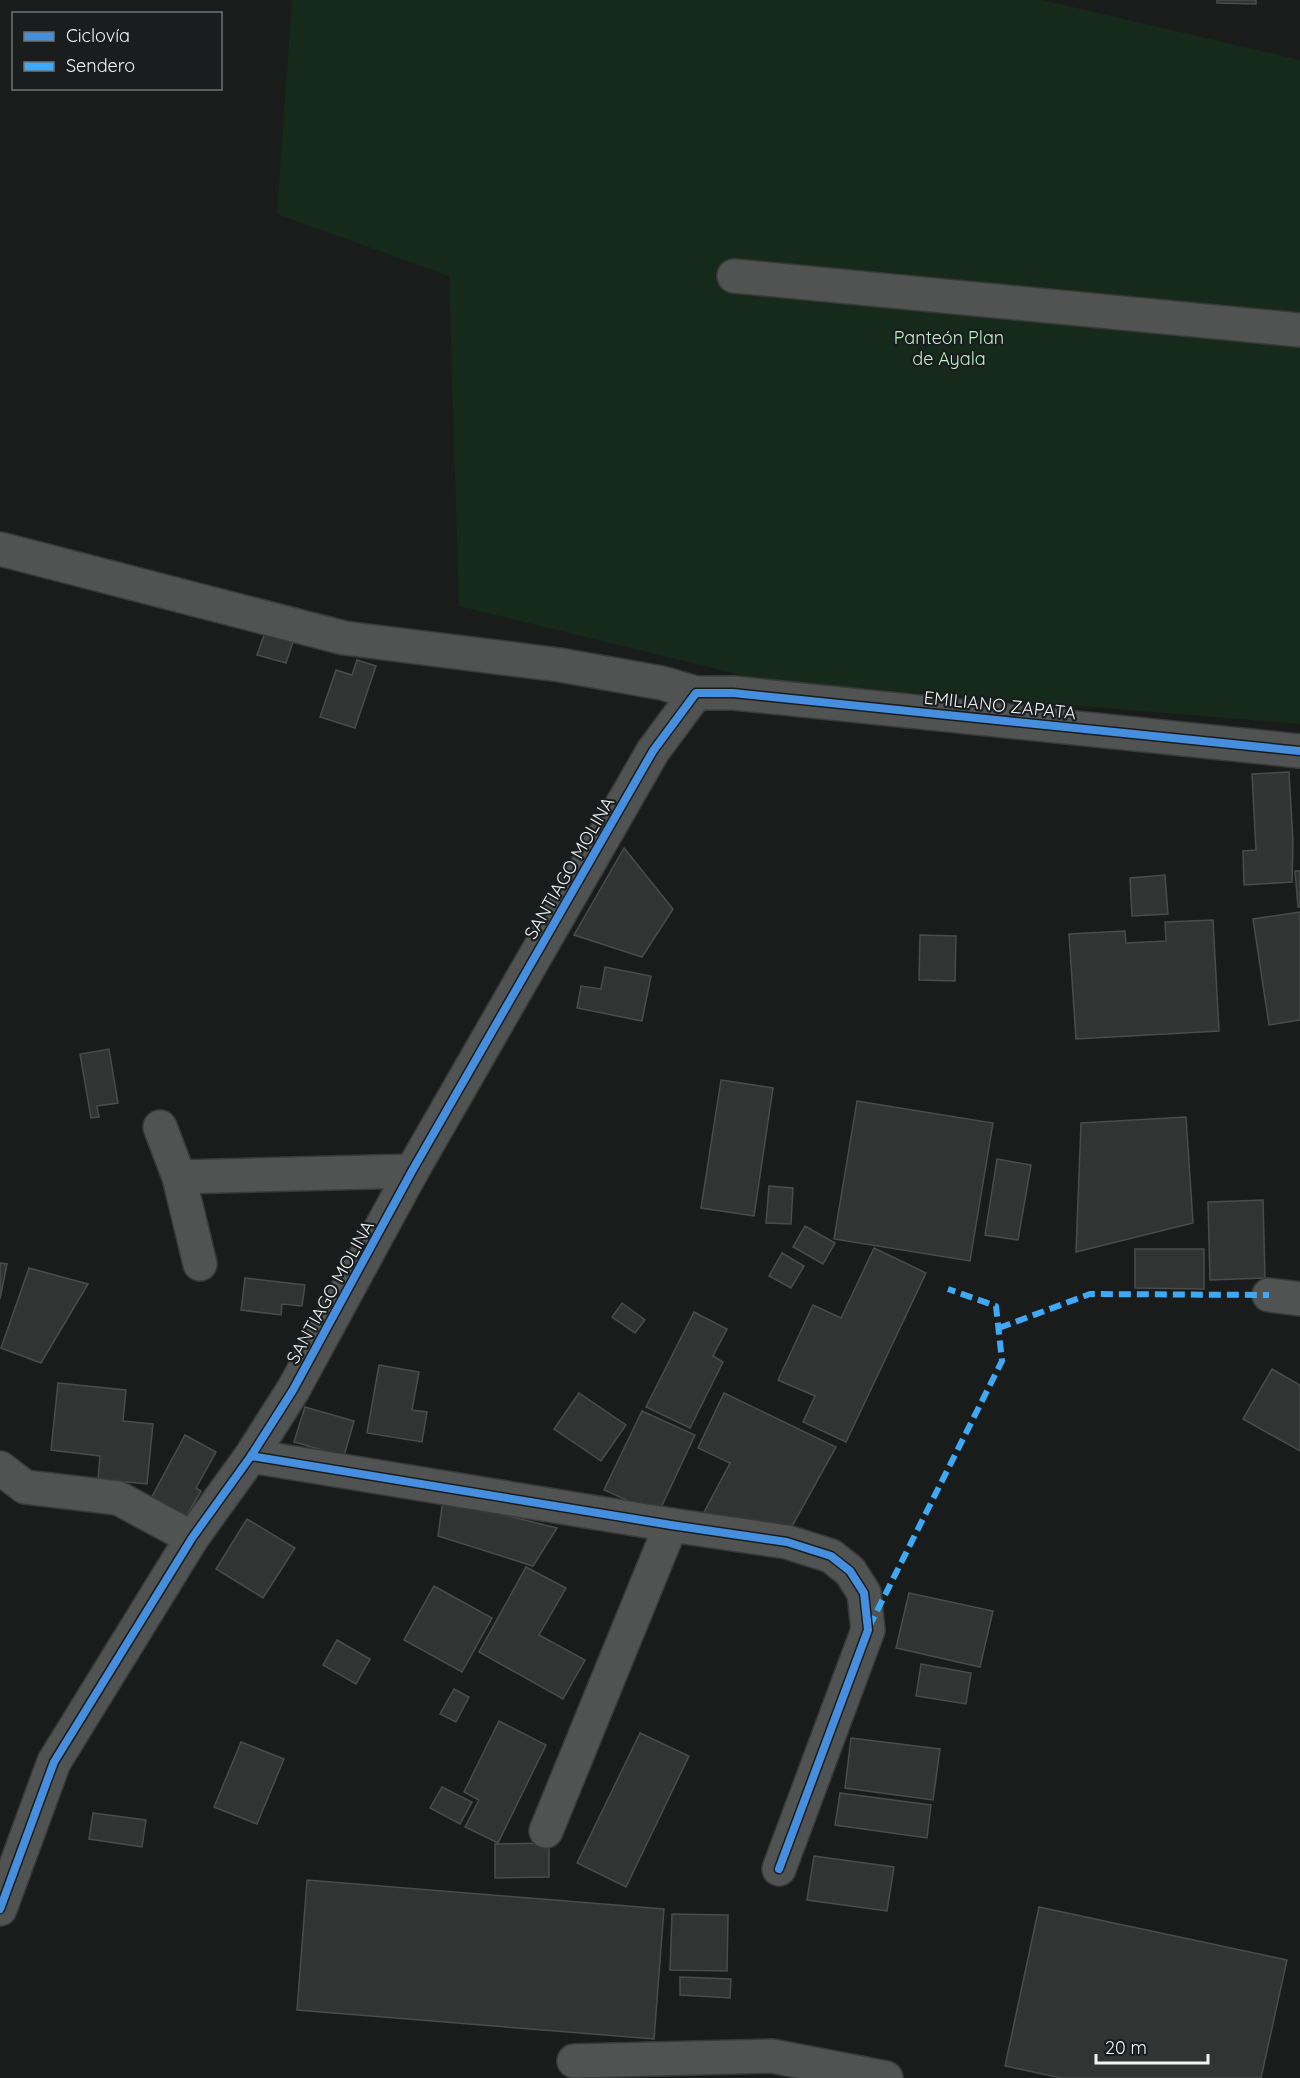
<svg xmlns="http://www.w3.org/2000/svg" width="1300" height="2078" font-family="Quicksand,sans-serif">
<rect width="100%" height="100%" fill="#1a1c1c"/>
<path fill="#152a1a" d="M292,0h750l258,60v664l-538,-44 -303,-74 -10,-330 -172,-62z"/>
<g fill="#323434" stroke="#4a4c4b" stroke-width="1.5">
<path d="M1217,0h39v4l-39,-1z"/>
<path d="M268,624l28,9 -10,30 -29,-8z"/>
<path d="M357,660l19,6 -21,62 -35,-11 16,-47 16,5z"/>
<path d="M1289,772l4,70 -1,40 -48,3 -1,-34 13,-1 -4,-76z"/>
<path d="M624,848l49,61 -31,48 -68,-22z"/>
<path d="M1295,871h5v36h-2z"/>
<path d="M1165,875l3,39 -36,2 -2,-38z"/>
<path d="M1300,912v108l-31,5 -16,-106z"/>
<path d="M1213,920l6,111 -143,8 -7,-105 56,-3 1,12 40,-2 -1,-19z"/>
<path d="M920,935l36,1 -1,45 -36,-1z"/>
<path d="M605,967l46,9 -9,45 -65,-13 4,-22 20,3z"/>
<path d="M109,1049l9,54 -21,3 2,11 -8,1 -11,-64z"/>
<path d="M721,1080l52,8 -19,128 -53,-8z"/>
<path d="M857,1101l136,22 -23,138 -136,-22z"/>
<path d="M1186,1117l7,106 -117,29 5,-129z"/>
<path d="M997,1159l34,6 -13,75 -33,-5z"/>
<path d="M769,1186l24,2 -2,36 -25,-1z"/>
<path d="M1263,1200l2,78 -55,2 -2,-78z"/>
<path d="M805,1226l30,17 -12,21 -30,-17z"/>
<path d="M874,1248l52,25 -80,169 -43,-20 12,-26 -37,-16 35,-75 28,13z"/>
<path d="M1135,1249h69v40l-69,-1z"/>
<path d="M782,1253l22,13 -13,22 -22,-12z"/>
<path d="M0,1263l7,1 -7,35z"/>
<path d="M29,1268l59,16 -47,79 -40,-15z"/>
<path d="M245,1278l60,7 -3,21 -20,-2 -1,11 -40,-5z"/>
<path d="M622,1303l23,17 -10,13 -23,-16z"/>
<path d="M694,1312l33,17 -14,27 10,6 -33,66 -44,-21z"/>
<path d="M379,1365l40,7 -7,38 15,2 -5,30 -55,-9z"/>
<path d="M1272,1369l28,16v66l-57,-32z"/>
<path d="M58,1383l68,7 -3,31 30,3 -6,60 -49,-5 2,-23 -49,-6z"/>
<path d="M579,1393l47,32 -25,36 -47,-32z"/>
<path d="M724,1393l112,54 -50,90 -83,-23 27,-51 -32,-15z"/>
<path d="M305,1407l49,14 -10,35 -50,-14z"/>
<path d="M642,1411l53,24 -37,79 -54,-24z"/>
<path d="M185,1435l31,17 -20,36 5,3 -18,31 -35,-18z"/>
<path d="M443,1500l114,28 -24,38 -95,-30z"/>
<path d="M247,1519l48,29 -32,50 -47,-29z"/>
<path d="M526,1567l40,21 -27,47 46,25 -22,39 -84,-47z"/>
<path d="M434,1586l58,32 -30,54 -58,-32z"/>
<path d="M909,1593l84,18 -13,56 -84,-19z"/>
<path d="M337,1640l33,19 -14,25 -33,-19z"/>
<path d="M921,1664l50,9 -5,31 -50,-8z"/>
<path d="M454,1689l15,8 -13,25 -16,-8z"/>
<path d="M499,1721l47,24 -48,98 -33,-16 14,-27 -15,-8z"/>
<path d="M640,1733l49,23 -63,131 -49,-24z"/>
<path d="M851,1738l89,11 -7,51 -88,-12z"/>
<path d="M241,1742l43,17 -27,65 -43,-17z"/>
<path d="M442,1787l30,15 -12,22 -30,-16z"/>
<path d="M840,1793l91,12 -4,33 -92,-13z"/>
<path d="M93,1813l53,7 -4,27 -53,-8z"/>
<path d="M549,1843v34l-54,1v-34z"/>
<path d="M814,1856l80,11 -7,44 -80,-11z"/>
<path d="M307,1880l357,29 -10,130 -357,-29z"/>
<path d="M1039,1907l248,53 -26,118h-200l-56,-12z"/>
<path d="M672,1914l56,1 -1,56 -57,-1z"/>
<path d="M680,1977l51,2 -1,19 -50,-3z"/>
</g>
<g fill="none" stroke-linecap="round" stroke-linejoin="round">
<defs>
<g id="minor">
<path d="M734,276l566,54"/>
<path d="M0,549l344,89 216,27 102,18 34,10h37l567,58"/>
<path d="M160,1127l19,50 21,87"/>
<path d="M179,1177l233,-6"/>
<path d="M1269,1295l31,4"/>
<path d="M251,1456l420,69 116,17 44,14 19,15 14,22 4,37 -89,239"/>
<path d="M0,1468l25,19 93,11 74,40"/>
<path d="M546,1831l125,-306"/>
<path d="M0,1909l54,-147 138,-224 59,-82 42,-66 119,-219 241,-420 43,-58"/>
<path d="M574,2061l198,-5 114,22"/>
</g>
</defs>
<use href="#minor" stroke="#383939" stroke-width="36"/>
<use href="#minor" stroke="#515252" stroke-width="33"/>
<g stroke="#3fa9f5" stroke-width="6" stroke-dasharray="12 6" stroke-linecap="butt">
<path d="M999,1328l91,-34 179,1"/>
<path d="M869,1627l133,-266 -6,-55 -48,-17"/>
</g>
<defs>
<g id="cycleway">
<path d="M251,1456l420,69 116,17 44,14 19,15 14,22 4,37 -89,239"/>
<path d="M0,1909l54,-147 138,-224 59,-82 42,-66 119,-219 241,-420 43,-58h37l567,58"/>
</g>
</defs>
<use href="#cycleway" stroke="#191d1d" stroke-width="11"/>
<use href="#cycleway" stroke="#468fdf" stroke-width="8"/>
</g>
<g text-anchor="middle" dominant-baseline="central" stroke-width="4.5" stroke-linejoin="round" paint-order="stroke">
<g font-size="18" fill="#bef2c7" stroke="#191d1d">
<text x="949" y="337">Panteón Plan<tspan x="949" dy="21">de Ayala</tspan></text>
</g>
<g font-size="18" fill="#f1f4f4" stroke="#191d1d">
<text transform="translate(1000 705) rotate(6)">EMILIANO ZAPATA</text>
<text transform="translate(569 868) rotate(-60)">SANTIAGO MOLINA</text>
<text transform="translate(330 1292) rotate(-61)">SANTIAGO MOLINA</text>
</g>
</g>
<rect x="12" y="12" width="210" height="78" fill="#191d1d" stroke="#6f7373" stroke-width="1.5"/>
<rect x="24" y="32" width="30" height="9" fill="#468fdf" stroke="#6f7373" stroke-width="1.5"/>
<text x="66" y="42" font-size="18" fill="#f1f4f4">Ciclovía</text>
<rect x="24" y="62" width="30" height="9" fill="#3fa9f5" stroke="#6f7373" stroke-width="1.5"/>
<text x="66" y="72" font-size="18" fill="#f1f4f4">Sendero</text>
<path d="M1096 2054v9h112v-9" fill="none" stroke="#f1f4f4" stroke-width="3"/>
<text x="1105" y="2054" font-size="18" fill="#f1f4f4" stroke="#191d1d" stroke-width="4.5" paint-order="stroke">20 m</text>
</svg>
